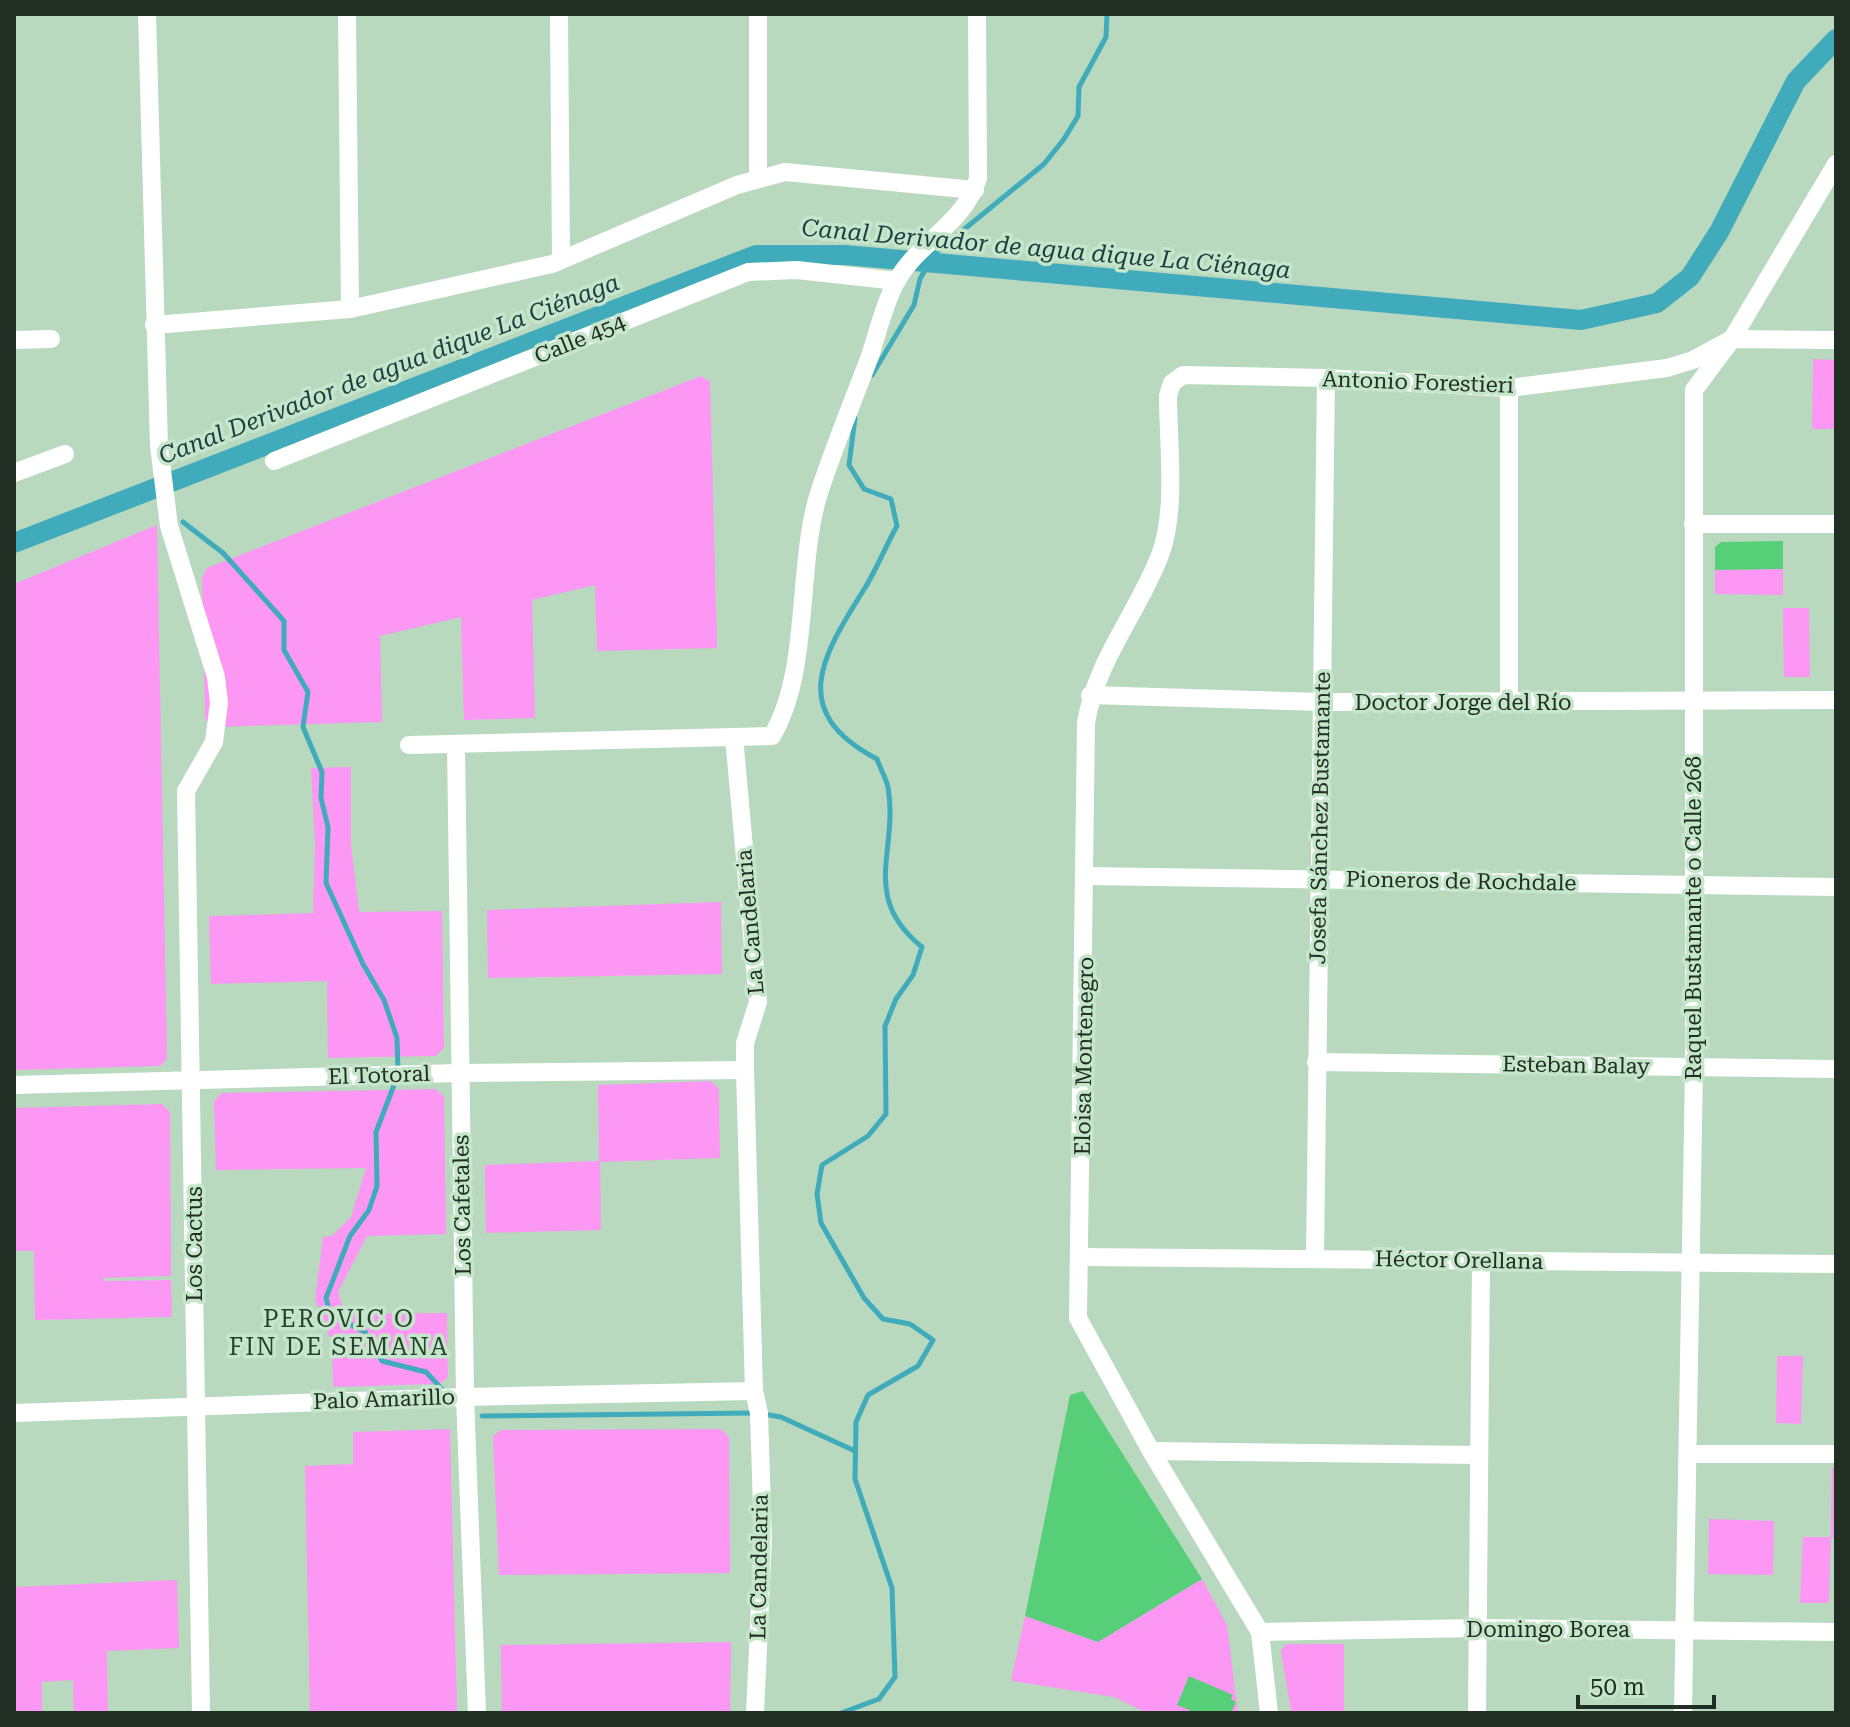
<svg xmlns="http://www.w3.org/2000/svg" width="1850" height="1727" font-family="'Roboto Serif',serif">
<rect width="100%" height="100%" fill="#b8d9bd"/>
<g fill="#fc98f4">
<path d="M1813,359l23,1v69h-24z"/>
<path d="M701,376l9,6 7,266 -120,3 -2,-66 -63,15 3,118 -71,2 -3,-103 -81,19 2,86 -169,5 -8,-8 -3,-141 5,-10z"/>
<path d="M157,525l10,534 -7,7 -146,4v-486z"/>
<path d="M1783,569v26l-68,-1v-24z"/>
<path d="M1783,608h26l1,69h-26z"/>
<path d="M351,767v77l8,68 83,-1 2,137 -8,8 -108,2 -1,-77 -116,3 -2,-68 104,-3 2,-69 -4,-76z"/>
<path d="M721,902l1,72 -234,4 -1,-68z"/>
<path d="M711,1081l8,8 1,69 -120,4 1,68 -115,3 -1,-68 114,-4 -1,-76z"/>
<path d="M436,1089l8,8 2,137 -79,2 -29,56 7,22 102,-1 1,64 -8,7 -107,3 -1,-44 -17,-44 8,-62 9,-1 19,-19 15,-49 -150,2 -2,-69 8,-8z"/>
<path d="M162,1104l8,8 1,164 -68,2 1,3 67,-1 1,37 -137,3 -1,-69h-20v-143z"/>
<path d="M1777,1356h26l-2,68 -25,-1z"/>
<path d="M450,1429l7,284h-147l-5,-247 48,-2v-32z"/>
<path d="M721,1429l8,8 1,136 -231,2 -6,-139 8,-6z"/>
<path d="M1832,1468h4v69l-5,1 -2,65h-29l3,-66h28z"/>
<path d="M1709,1519l65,2 -1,54 -65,-1z"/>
<path d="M1202,1579l25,46 11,88h-91l-33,-16 -103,-16 14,-65 73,26z"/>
<path d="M177,1580l2,68 -72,3 1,62h-34l-1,-33 -31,2v31h-28v-126z"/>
<path d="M731,1642l-1,71 -228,-1 -1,-67z"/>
<path d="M1286,1644h58v68h-53l-10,-61z"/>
</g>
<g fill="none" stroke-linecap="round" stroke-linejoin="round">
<g stroke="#3fabbb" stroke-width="5">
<path d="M872,375l42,-70 6,-26 14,-25 110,-90 20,-25 14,-23 1,-29 27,-50 1,-23"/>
<path d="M183,522l40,31 61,68v29l24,42 -5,35 19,45 -1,26 7,29 -2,56 37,81 21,36 13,38 1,32"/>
<path d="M396,1080l-20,52 1,54 -8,24 -19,26 -24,62 4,16 35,18 17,29 44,11 15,16"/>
<path d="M763,1414l18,3 74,34"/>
<path d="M482,1416l271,-3"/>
<path d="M841,1713l38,-14 16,-22 -3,-89 -37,-109 1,-57 12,-27 50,-29 15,-26 -23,-16 -27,-5 -19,-21 -43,-75 -4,-29 5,-29 46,-29 18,-22 -1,-88 11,-27 17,-24 9,-28c-63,-51 -23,-96 -34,-160 -2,-9 -8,-19 -11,-28 -89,-47 -56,-101 -14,-168 13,-20 22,-44 34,-65l-6,-27 -27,-10 -15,-24 6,-47"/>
</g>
<path stroke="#3fabbb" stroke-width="20" d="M14,543l742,-288h89l736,65 76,-17 33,-26 29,-45 77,-151 40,-42"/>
</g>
<g fill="#57cf78">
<path d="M1783,541v28l-68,1v-23l6,-5z"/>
<path d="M1083,1391l119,188 -104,63 -73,-26 45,-221z"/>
<path d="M1189,1676l44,19 -2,4 5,3 -5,11h-35l-19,-8z"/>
</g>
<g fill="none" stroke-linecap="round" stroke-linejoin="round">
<g stroke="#fff" stroke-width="18">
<path d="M147,14l12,432 10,80 47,151 3,26 -5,39 -28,49 15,922"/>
<path d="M347,14l3,295"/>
<path d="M559,14l2,246"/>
<path d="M758,14v163"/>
<path d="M154,325l196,-16 202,-45 185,-79 48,-13 190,18"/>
<path d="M14,340l37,-1"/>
<path d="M1509,388v315"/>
<path d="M274,461l474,-189 49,-2 100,11"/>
<path d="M14,473l51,-19"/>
<path d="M1693,524h143"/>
<path d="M1090,695l234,7 512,-2"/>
<path d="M734,737l24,265 -13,41v27l9,321 5,22 4,126 -8,174"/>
<path d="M409,745l363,-9c39,-66 24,-170 47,-243 15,-46 34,-92 51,-137 8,-24 14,-52 26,-74 22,-40 70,-60 82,-104l-1,-164"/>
<path d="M456,745l9,652 12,316"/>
<path d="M1086,876l750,11"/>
<path d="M1316,1062l520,7"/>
<path d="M14,1085l445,-12 286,-3"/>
<path d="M1082,1257l754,7"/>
<path d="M1315,1258l11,-880"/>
<path d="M14,1413l451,-16 289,-6"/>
<path d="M1151,1451l327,4"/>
<path d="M1688,1454h148"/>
<path d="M1260,1632l217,-4 359,4"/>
<path d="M1269,1713l-9,-81 -109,-181 -73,-133 8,-595c10,-63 52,-110 74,-168 17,-44 8,-111 8,-159l4,-13 11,-8 143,3 183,10 158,-20 26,-8 39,-21 104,1"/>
<path d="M1477,1713l4,-452"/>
<path d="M1683,1713l11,-646v-677l38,-51 104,-175"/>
</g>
</g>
<g text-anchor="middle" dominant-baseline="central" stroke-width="7" stroke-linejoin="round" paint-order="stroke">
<g font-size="22" fill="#212e23" stroke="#c5e6ca">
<text transform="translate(580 339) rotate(-22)">Calle 454</text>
<text transform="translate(1418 382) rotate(2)">Antonio Forestieri</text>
<text x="1463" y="702">Doctor Jorge del Río</text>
<text transform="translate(1320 818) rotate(-89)">Josefa Sánchez Bustamante</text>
<text transform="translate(1461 881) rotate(1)">Pioneros de Rochdale</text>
<text transform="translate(1693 918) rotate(-90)">Raquel Bustamante o Calle 268</text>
<text transform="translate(750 922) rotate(-95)">La Candelaria</text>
<text transform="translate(1084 1056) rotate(-89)">Eloisa Montenegro</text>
<text transform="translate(1576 1065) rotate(1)">Esteban Balay</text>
<text transform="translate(379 1075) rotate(-2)">El Totoral</text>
<text transform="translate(462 1205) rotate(-91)">Los Cafetales</text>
<text transform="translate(194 1244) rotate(-90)">Los Cactus</text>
<text transform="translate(1459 1260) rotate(1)">Héctor Orellana</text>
<text transform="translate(384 1399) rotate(-2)">Palo Amarillo</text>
<text transform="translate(759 1567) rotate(-89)">La Candelaria</text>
<text x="1548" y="1629">Domingo Borea</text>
</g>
<g font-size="24" font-style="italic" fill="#1d3d42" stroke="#c5e6ca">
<text transform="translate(1046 249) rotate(5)">Canal Derivador de agua dique La Ciénaga</text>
<text transform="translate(389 369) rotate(-21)">Canal Derivador de agua dique La Ciénaga</text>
</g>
<g font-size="24" letter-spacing="2" fill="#25412b" stroke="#c5e6ca">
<text x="339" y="1319">PEROVIC O<tspan x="339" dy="28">FIN DE SEMANA</tspan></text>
</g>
</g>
<rect width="1850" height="1727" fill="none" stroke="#212e23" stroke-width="32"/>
<path d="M1578 1695v12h136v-12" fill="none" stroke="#212e23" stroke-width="4"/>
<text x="1590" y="1695" font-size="24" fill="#212e23" stroke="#c5e6ca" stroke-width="6" paint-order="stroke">50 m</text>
</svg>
